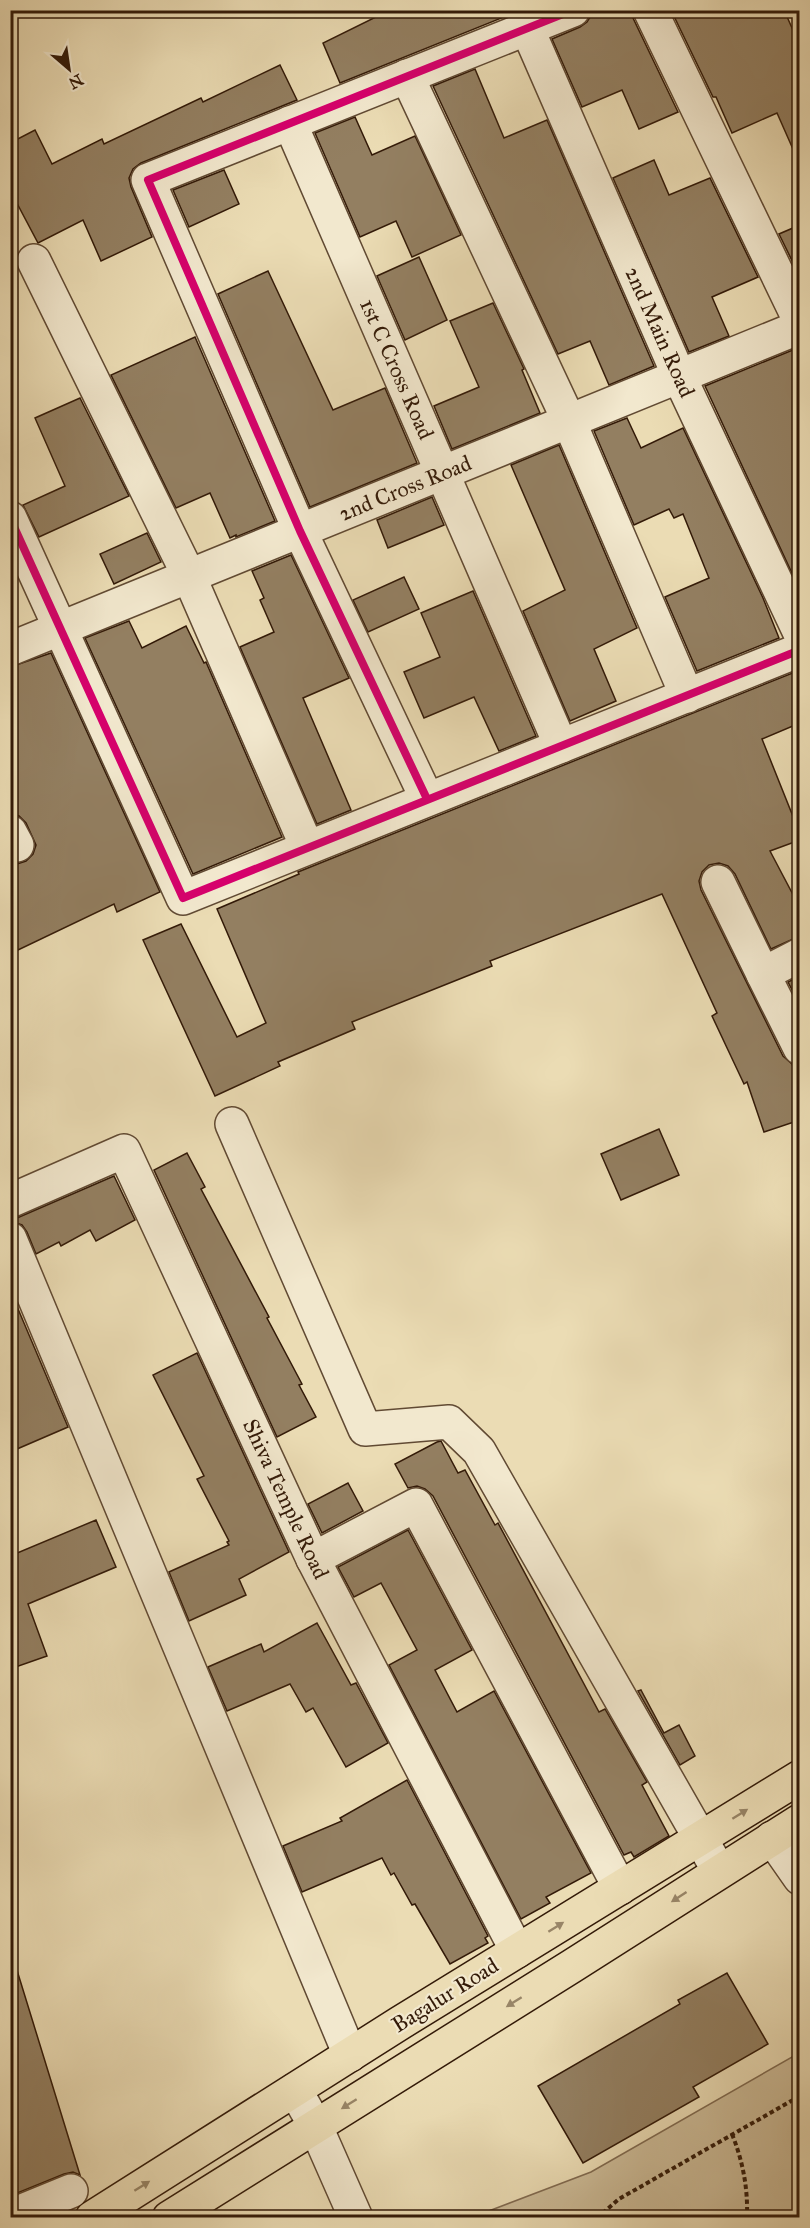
<svg xmlns="http://www.w3.org/2000/svg" width="810" height="2228" font-family="'IM FELL Great Primer',serif">
<rect width="100%" height="100%" fill="#ebdcb4"/>
<filter id="stains"><feTurbulence type="fractalNoise" baseFrequency=".00333" numOctaves="4"/><feColorMatrix values="0 0 0 0 .2 0 0 0 0 .09 0 0 0 0 .02 0 0 0 .5 -.17"/></filter>
<radialGradient id="worn" r=".72"><stop offset=".6" stop-color="#630" stop-opacity="0"/><stop offset="1" stop-color="#630" stop-opacity=".3"/></radialGradient>
<path fill="#ccbb97" stroke="#806a50" stroke-width="1.5" d="M799,2053v164h-326l118,-45z"/>
<g fill="#937f61" stroke="#331a08" stroke-width="1.5">
<path d="M390,10h131l-181,73 -17,-40z"/>
<path d="M605,10h27l1,8 45,94 -39,17 -17,-39 -40,17 -30,-68 28,-12 7,-5 3,-5z"/>
<path d="M671,10h113l16,36v119l-23,-52 -45,20 -16,-36h-3z"/>
<path d="M280,65l17,35 -156,63 -8,6 -4,9 2,9 21,50 -51,24 -18,-41 -45,23 -28,-53v-47l25,-13 17,34 50,-25 2,5 97,-46 2,4z"/>
<path d="M475,69l29,69 43,-18 107,246 -45,19 -19,-44 -32,13 -125,-268z"/>
<path d="M355,117l17,38 43,-19 46,99 -49,22 -16,-36 -36,16 -45,-104z"/>
<path d="M654,160l15,35 41,-17 48,99 -46,20 17,39 -40,16 -76,-174z"/>
<path d="M224,170l15,34 -50,23 -16,-37z"/>
<path d="M800,225v52l-21,-43z"/>
<path d="M419,257l28,63 -42,20 -28,-64z"/>
<path d="M268,271l65,139 52,-22 32,75 -107,44 -92,-213z"/>
<path d="M493,303l31,66 -2,1 18,43 -88,36 -18,-43 45,-19 -29,-66z"/>
<path d="M195,337l80,184 -39,16v-2l-6,3 -20,-45 -34,15 -65,-133z"/>
<path d="M800,347v236l-3,1 -92,-198z"/>
<path d="M80,398l49,98 -90,41 -16,-32 42,-19 -30,-68z"/>
<path d="M627,418l14,30 42,-20 80,170 16,40 -82,33 -32,-74 44,-19 -26,-64 -9,4 -5,-9 -35,16 -40,-94z"/>
<path d="M559,445l78,183 -43,21 22,52 -46,20 -47,-110 42,-21 -54,-125z"/>
<path d="M432,497l12,28 -56,23 -11,-28z"/>
<path d="M147,533l14,29 -47,22 -14,-30z"/>
<path d="M291,555l58,123 -46,20 48,112 -34,14 -77,-177 34,-15 -14,-32 4,-2 -12,-27z"/>
<path d="M404,577l15,32 -51,23 -15,-32z"/>
<path d="M473,591l63,145 -37,15 -25,-54 -50,21 -20,-46 36,-15 -19,-44z"/>
<path d="M129,621l13,27 44,-22 18,37 2,-1 76,175 -89,37 -108,-236z"/>
<path d="M51,653l109,239 -43,20 -3,-8 -96,46 -8,-14v-74l7,2 9,-3 7,-7 3,-9 -10,-22 -7,-7 -9,-3v-146z"/>
<path d="M800,670v53l-38,16 38,95v6l-30,11 30,57v28l-29,13 -36,-75 -7,-8 -9,-3 -10,2 -7,7 -3,9 2,9 82,166 9,8 8,23v33l-36,12 -17,-50 -3,2 -32,-68 5,-3 -55,-119 -172,67 2,5 -140,56 3,7 -77,33 2,4 -65,30 -72,-156 38,-16 56,113 29,-14 -49,-114 82,-35 -1,-2z"/>
<path d="M800,976v29l-12,-23z"/>
<path d="M659,1129l20,46 -58,25 -20,-46z"/>
<path d="M187,1153l18,34 -4,2 68,128 -2,1 35,66 -3,1 17,32 -39,20 -123,-267z"/>
<path d="M114,1176l21,44 -39,21 -6,-11 -29,16 -2,-4 -23,12 -9,-22 -5,-7 -12,-4z"/>
<path d="M10,1290l58,137 -58,25z"/>
<path d="M197,1353l92,199 -50,27 7,16 -57,26 -20,-49 60,-27 -2,-3 2,-1 -32,-62 7,-3 -51,-101z"/>
<path d="M441,1441l17,32 7,-3 30,55 3,-2 101,189 6,-3 42,73 -5,3 27,51 -35,21 -3,-5 -7,3 -191,-359 -8,-7 -8,-3 -9,2 -13,-24 42,-22z"/>
<path d="M348,1483l15,28 -41,22 -14,-29z"/>
<path d="M96,1520l20,47 -88,37 19,52 -37,13v-113z"/>
<path d="M408,1530l64,120 -37,20 22,42 37,-21 97,182 -45,24 4,6 -29,16 -132,-254 28,-15 -36,-67 -27,14 -16,-30z"/>
<path d="M317,1623l34,62 5,-2 32,60 -42,24 -33,-59 -7,4 -16,-28 -63,27 -19,-44 53,-23 3,8z"/>
<path d="M641,1690l23,43 15,-8 16,31 -15,9 -42,-74z"/>
<path d="M407,1780l81,156 -3,2 3,5 -38,21 -35,-60 -3,1 -18,-32 -3,2 -9,-17 -80,34 -19,-46 59,-25 -2,-3z"/>
<path d="M10,1967h6l64,208 -7,-3 -9,2 -54,22z"/>
<path d="M727,1973l41,71 -75,43 6,10 -116,66 -45,-77 142,-82 -2,-4z"/>
</g>
<g fill="none" stroke-linecap="round" stroke-linejoin="round">
<defs>
<g id="minor">
<path d="M650,10l150,311"/>
<path d="M527,28l152,348 121,257"/>
<path d="M407,76l162,345 118,275"/>
<path d="M290,123l271,623"/>
<path d="M34,261l155,315 118,271"/>
<path d="M10,518l173,380 617,-248"/>
<path d="M10,649l790,-322"/>
<path d="M427,799l-127,-268 -152,-351 425,-170"/>
<path d="M10,832l7,13"/>
<path d="M718,882l45,92"/>
<path d="M800,955l-37,19 37,74"/>
<path d="M232,1124l133,305 84,-7 30,29 240,420"/>
<path d="M10,1201l114,-50 189,408 204,392"/>
<path d="M10,1239l340,816"/>
<path d="M313,1559l103,-54 204,383"/>
<path d="M772,1838l28,40"/>
<path d="M295,2090l20,35 41,93"/>
<path d="M10,2216l61,-25"/>
</g>
<g id="major">
<path d="M92,2218l308,-195 400,-246"/>
<path d="M169,2218l403,-252 228,-145"/>
</g>
</defs>
<use href="#minor" stroke="#614a33" stroke-width="36"/>
<use href="#major" stroke="#331a08" stroke-width="36"/>
<g stroke="#331a08" stroke-width="4" stroke-dasharray="4.5 3" stroke-linecap="butt">
<path d="M732,2134c11,28 16,54 15,84"/>
<path d="M597,2218l22,-19 181,-103"/>
</g>
<use href="#minor" stroke="#f2e8ce" stroke-width="33"/>
<use href="#major" stroke="#ebdcb4" stroke-width="33"/>
<defs>
<g id="cycleway">
<path d="M10,518l173,380 617,-248"/>
<path d="M427,799l-127,-268 -152,-351 425,-170"/>
</g>
</defs>
<use href="#cycleway" stroke="#f2e8ce" stroke-width="11"/>
<use href="#cycleway" stroke="#d6006c" stroke-width="8"/>
</g>
<defs><path id="oneway-solid" d="M-6-.8H1V-3.2L6.5 0L1 3.2V.8H-6Z" transform="scale(1.5)"/></defs>
<g fill="#988567">
<use href="#oneway-solid" transform="translate(740 1814) rotate(-32)"/>
<use href="#oneway-solid" transform="translate(679 1897) rotate(147)"/>
<use href="#oneway-solid" transform="translate(556 1927) rotate(-32)"/>
<use href="#oneway-solid" transform="translate(514 2002) rotate(148)"/>
<use href="#oneway-solid" transform="translate(349 2104) rotate(148)"/>
<use href="#oneway-solid" transform="translate(142 2186) rotate(-32)"/>
</g>
<g text-anchor="middle" dominant-baseline="central" stroke-width="4.5" stroke-linejoin="round" paint-order="stroke">
<g font-size="22" fill="#331a08" stroke="#f2e8ce">
<text transform="translate(660 332) rotate(66)">2nd Main Road</text>
<text transform="translate(397 369) rotate(66)">1st C Cross Road</text>
<text transform="translate(405 488) rotate(-22)">2nd Cross Road</text>
<text transform="translate(286 1499) rotate(65)">Shiva Temple Road</text>
<text transform="translate(445 1995) rotate(-32)">Bagalur Road</text>
</g>
</g>
<rect width="810" height="2228" fill="none" stroke="#ebdcb4" stroke-width="36"/>
<rect x="12" y="12" width="786" height="2204" fill="none" stroke="#331a08" stroke-width="3"/>
<rect x="18" y="18" width="774" height="2192" fill="none" stroke="#331a08" stroke-width="1.5"/>
<g transform="translate(69 69) rotate(151)" stroke="#f2e8ce" stroke-width="4.5" paint-order="stroke">
<path d="M0-4.5L10 22L0 15L-10 22Z" fill="#331a08"/>
<text y="-9" font-size="16" font-weight="bold" text-anchor="middle" fill="#331a08">N</text>
</g>
<rect width="100%" height="100%" filter="url(#stains)"/>
<rect width="100%" height="100%" fill="url(#worn)"/>
</svg>
